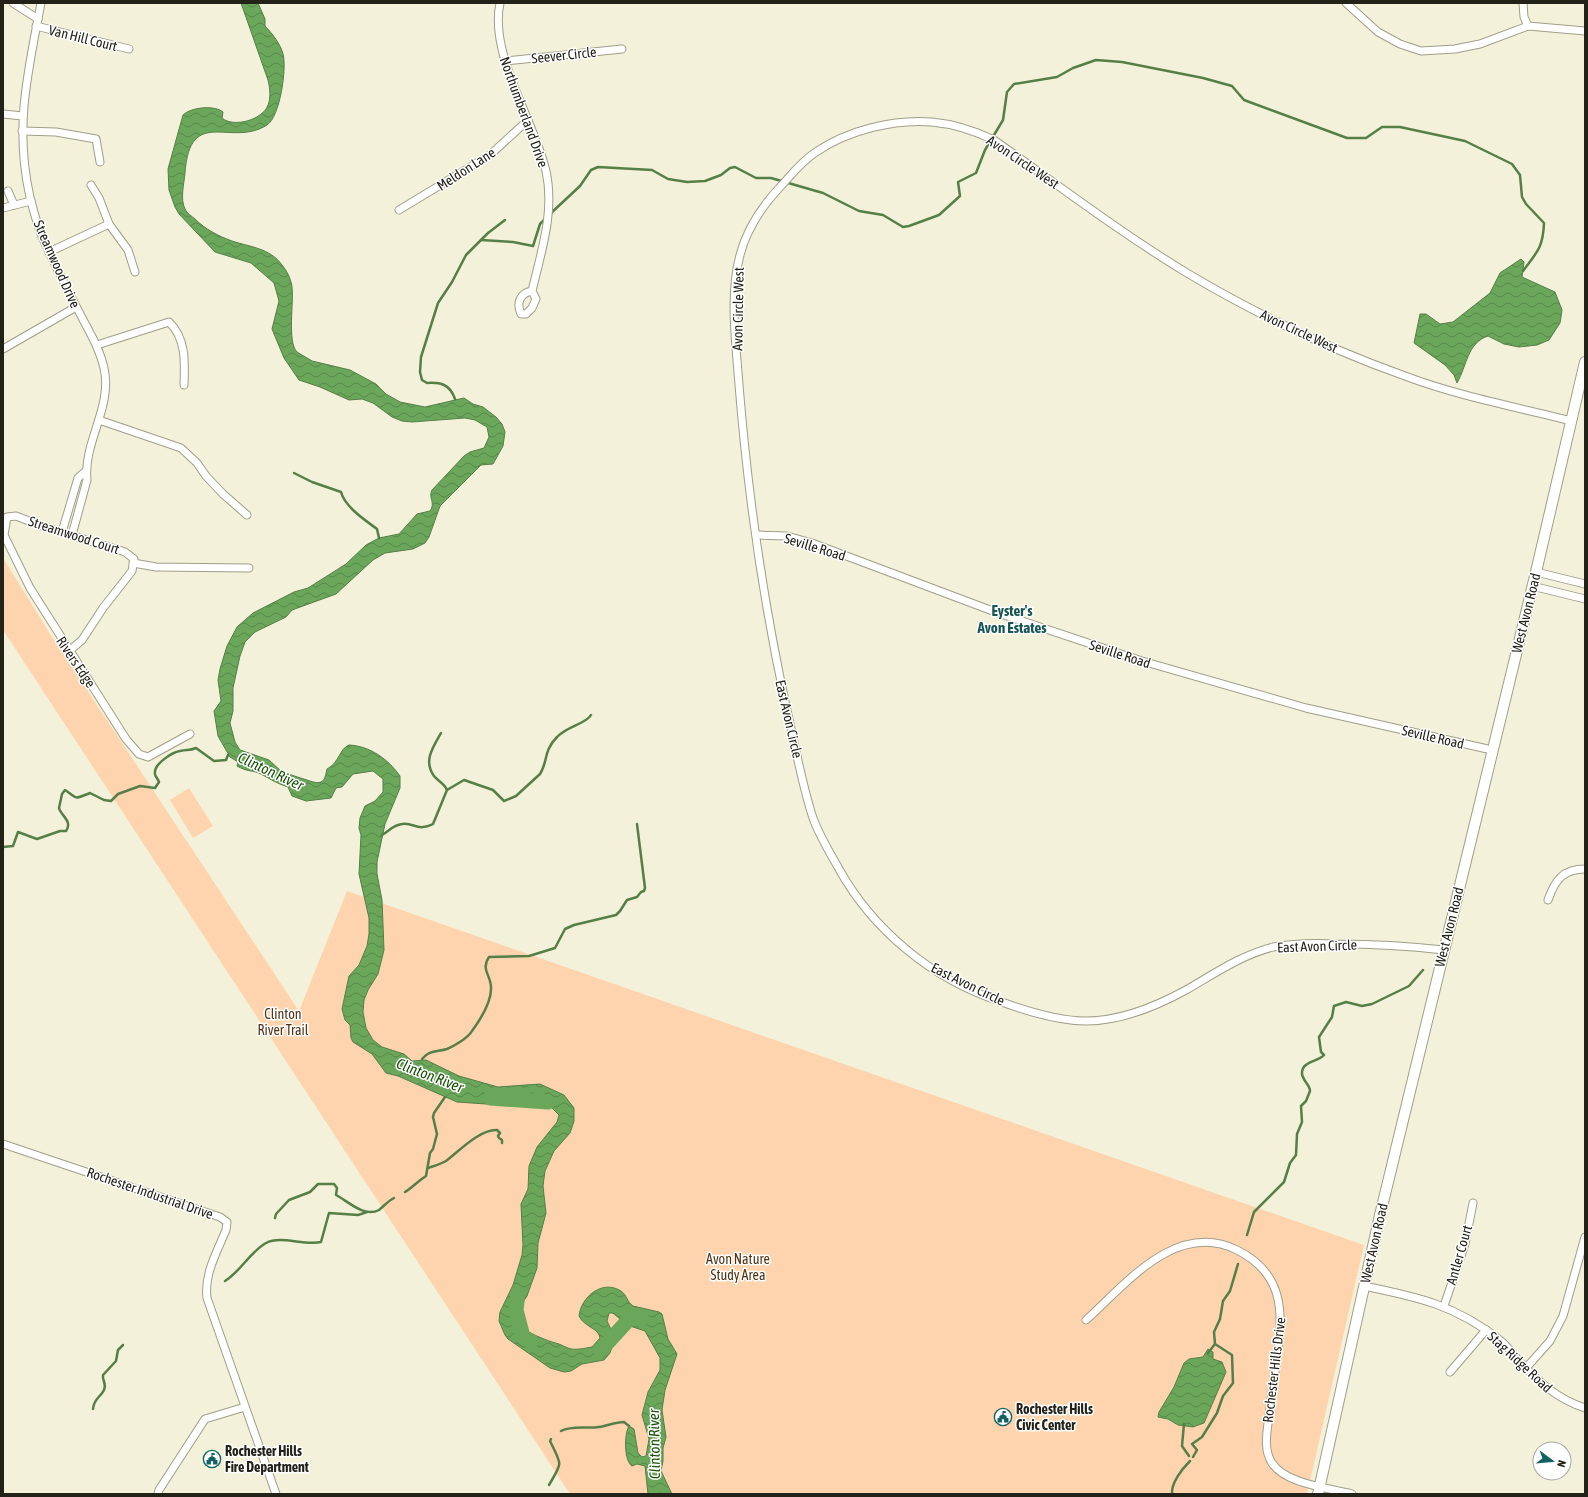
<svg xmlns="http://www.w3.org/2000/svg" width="1588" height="1497" font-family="'Asap Condensed',sans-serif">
<defs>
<pattern id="water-waves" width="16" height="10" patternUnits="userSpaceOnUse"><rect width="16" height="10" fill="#6aa75b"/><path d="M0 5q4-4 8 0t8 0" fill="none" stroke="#57884a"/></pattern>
</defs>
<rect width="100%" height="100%" fill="#f3f1d9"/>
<g fill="#fed4af">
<path d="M3,558l49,79 247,374 48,-120 1017,354 -57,249h-737l-567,-864z"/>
<path d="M189,788l24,38 -20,12 -23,-38z"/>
</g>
<g fill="url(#water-waves)" stroke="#557f47">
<path d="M241,3h17l7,16v7c7,7 16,19 18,28 4,14 -3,63 -16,71 -36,23 -77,-20 -82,48 -1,11 -5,26 0,36 2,5 7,7 10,10 10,10 23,17 37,22 18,6 38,7 50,24 5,6 9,14 10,22 2,15 -5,55 5,65l15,9 38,9 26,14 10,10 14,8 25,5 39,-9 9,6 10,3 13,10 6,7 3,8 -2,14 -10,18 -12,1 -41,41 -11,31 -4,6 -12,6 -28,4 -12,7 -37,34 -44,16 -6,7 -31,15 -10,10 -5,14 -7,32v23l-3,12 5,19 5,8 29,10 13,12 31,10c12,3 12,-5 14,-13 13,-7 12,-20 22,-24 21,1 39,14 51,31v12l-15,36 -8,38v12l5,26 2,50 -6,24 -10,16 -4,10 -1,12 3,16 7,12 9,7 22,7 8,7 14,-1 33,16 39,11 42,-3 24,11 10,13v13l-4,12 -16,18 -9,20 -2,15 3,27 -8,30 -1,25 -10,28 -9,14 -1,11c5,11 31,20 42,23 3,1 6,3 9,4 7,3 17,0 24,-1l8,-9c-1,-10 -16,-11 -21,-22 2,-19 23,-37 42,-25 6,4 6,11 12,15l26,6 3,2 6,25 9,15 -12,36 -3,20 4,27 -3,11v13l-2,10 11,23h-24l-3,-28 -8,-2 -5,2c-8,-5 -8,-32 -3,-40l5,3 4,24 4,4 4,-1 3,-17 -7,-24 6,-23 12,-22v-12l-15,-27 -18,-6 -14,-12h-4l-2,8 8,17 -5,15 -6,7 -22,4 -11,7 -7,1 -14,-4 -42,-29 -3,-4 -6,-14 1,-9 13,-27 9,-30 1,-10 -2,-41 7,-15 1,-23 8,-19 20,-25 2,-7 -11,-11 -32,-5 -30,5 -29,-2 -59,-26 -12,-3 -14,-19 -19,-12 -2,-4 -1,-13 -5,-5 -3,-11 7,-33 10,-11 8,-19 2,-12v-16l-10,-44 2,-39 -2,-7 1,-10 5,-12 10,-5 8,-9v-13l-10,-8 -20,3 -11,13 -6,1 -5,10 -25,3 -14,-5 -4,-9c-10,-3 -18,-8 -27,-13 -8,-4 -14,-2 -24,-8l1,-4 -8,-5 -12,-21 -4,-25 7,-10 -3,-21 2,-11 7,-23 10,-19 16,-14 41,-21 14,-4 38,-24 20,-19 13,-7 20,-4 18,-20 13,-3c6,-8 -2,-13 2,-21l32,-34 6,-4 14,-4 5,-11 -2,-10 -12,-7 -10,-2 -53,4 -10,-1 -10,-4 -19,-14 -11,-4 -13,1 -29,-13 -21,-7 -15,-22 -12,-29 7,-28 -5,-18 -23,-20 -36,-11 -36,-38 -4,-7 -6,-17 -1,-21 15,-54c8,-8 32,-10 40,-3l-1,6c11,10 41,2 46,-13 3,-7 2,-17 0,-25z"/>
<path d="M1521,259l3,3 -2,15 33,15 7,18 -1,7 -1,6 -11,17 -12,5 -18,2 -15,-3 -16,-8c-21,7 -21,30 -31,47l-3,-8 -9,-10 -31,-22 6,-29h6l14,10 13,-2 37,-29 10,-20z"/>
<path d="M1208,1349l5,3v7l9,3 4,10 -22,51 -11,4 -15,-2 -10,-6 -10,-2 1,-5 15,-25 10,-24 5,-4 14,-2z"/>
</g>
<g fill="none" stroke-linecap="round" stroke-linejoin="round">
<g stroke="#557f47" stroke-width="2.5">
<path d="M550,214l30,-28 11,-16 7,-3 54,3 16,9 19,3 18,-1 16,-6 9,-7 5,-1 21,11h15l52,15 36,18 24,4 20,12 6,-1 30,-11 21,-19 -2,-14 18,-9 9,-23 18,-30 4,-28 7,-8 43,-7 16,-9 23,-8 26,2 81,16 29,8 12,14 103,38h19l16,-11h18l65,14 47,23 8,11 2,22 4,7 18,19c-1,25 -7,29 -21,48"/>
<path d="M481,240l32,2 20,4 7,-22 6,-6"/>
<path d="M455,399c-5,-15 -15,-17 -28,-16l-5,-3 -2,-8 1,-15 17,-54 14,-21 14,-27 22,-22 17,-13"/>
<path d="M294,473l18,9 29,10c4,15 24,28 36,37l2,9"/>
<path d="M441,733c-8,14 -18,28 -7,43 4,5 11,8 13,14"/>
<path d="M382,835c7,-4 11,-10 20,-11 12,-2 15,8 31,0l14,-34 17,-10 29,10 11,11 12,-5 24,-22c8,-12 3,-23 17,-37 10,-11 29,-13 34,-22"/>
<path d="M3,847l10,-1 5,-14 19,7 23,-8h6c7,-10 -5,-15 -7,-23l3,-14 3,-4c14,9 7,10 25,3l14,7 7,1 7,-7 22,-8 15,2 4,-6c-1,-3 -4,-6 -4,-8 -2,-10 18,-22 25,-23 7,-2 9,0 16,-3l18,13 12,-1 2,-5"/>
<path d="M422,1059c7,-9 15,-7 25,-10 7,-3 21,-11 25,-18 8,-11 19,-29 19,-42 1,-13 -11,-19 -2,-32l40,-1 26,-8 10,-19 9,-4 42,-10 4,-4 7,-11 10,-3 4,-5 3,-1 1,-3 -8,-64"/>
<path d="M428,1168c6,-2 13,-4 18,-7 13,-10 34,-32 51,-31l3,3 -2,3 1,2 3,2v3"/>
<path d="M405,1192c8,-5 13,-11 21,-16l4,-23 3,-4 4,-15 -4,-17 1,-4 11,-16"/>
<path d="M275,1218l1,-4 13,-14 21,-8 8,-8h16l3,4 -1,7c12,6 28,23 43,15 5,-4 9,-9 15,-12"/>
<path d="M1247,1235l7,-23 30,-30 6,-19 6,-8 1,-21 5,-12 -1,-16 5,-5 4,-10c0,-6 -7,-10 -8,-17 -1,-13 16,-12 22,-19l-3,-3 -2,-15 13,-20 2,-11 12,-4 16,4 10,-2 37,-18 14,-16"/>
<path d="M225,1281c15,-9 25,-29 41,-38 15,-8 38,3 55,-1l8,-29 29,2 9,-3"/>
<path d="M1208,1353l7,-9"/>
<path d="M93,1409c1,-11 7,-11 11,-19 3,-7 -2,-9 -1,-15l13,-14 2,-11 5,-5"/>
<path d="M1184,1424l-2,22 7,10"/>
<path d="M561,1431c12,-6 25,-2 38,-4 8,-1 16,-5 25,-5l5,4"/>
<path d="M1193,1457l4,-7 -5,-6 10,-7 15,-24 6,-17 10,-13 -1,-28 -17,-11 -1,-12 6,-13 3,-18 7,-10 8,-27"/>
<path d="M549,1485c14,-24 13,-19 1,-44l1,-2"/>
<path d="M1172,1494c-1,-11 10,-25 18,-33"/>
</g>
<g stroke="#6aa75b" stroke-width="15">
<path d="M490,1098l58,4"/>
<path d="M518,1293l-2,17 7,27 8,4"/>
<path d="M601,1350l31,-34 10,3"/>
</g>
<defs>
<g id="street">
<path d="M13,3l25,16"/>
<path d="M41,3c-13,69 -27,124 -11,194 4,16 8,32 15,46 10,22 21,44 32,65 10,20 22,38 27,60 9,39 -21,74 -17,112l-15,55"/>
<path d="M500,3c-11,52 34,117 46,168 9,41 -5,81 -14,120l4,8 -4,9 -6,6h-5c-5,-11 -1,-21 11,-23"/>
<path d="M1346,3l32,29 22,12 21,7 34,-2 25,-5 48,-18 57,5"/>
<path d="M1523,3l1,14 4,9"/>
<path d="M36,26l93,23"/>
<path d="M506,61l116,-12"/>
<path d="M3,114l20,2"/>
<path d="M22,131l34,1 40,7 4,23"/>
<path d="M91,185l8,13 10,26 19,26 7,22"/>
<path d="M8,191l6,14"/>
<path d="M3,208l28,-7"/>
<path d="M399,210l91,-55 38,-35"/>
<path d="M49,252l60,-28"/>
<path d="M97,345l72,-23c17,16 16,40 15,63"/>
<path d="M3,349l73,-42"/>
<path d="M99,420l82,28 16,15 9,13 17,18 24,21"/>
<path d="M62,532l16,-54 8,-7"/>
<path d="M757,535l30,1 25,7 186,70 144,48 164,47 186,42"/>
<path d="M133,563l23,4 93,1"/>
<path d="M1536,572l49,12"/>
<path d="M1532,586l53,13"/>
<path d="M69,651l13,-11 21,-32 29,-37 2,-12 -9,-7 -83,-26 -26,-10 -9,1 -3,18 26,53 96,151 13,15 9,3 42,-23"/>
<path d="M1548,900c7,-20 15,-31 37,-31"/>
<path d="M1444,950c-36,-4 -70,-6 -106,-6 -22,-1 -43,-1 -65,3 -32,8 -59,27 -87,43 -31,17 -65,31 -100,31 -29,0 -60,-10 -87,-20 -67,-22 -126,-71 -160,-132 -9,-16 -20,-34 -26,-51 -11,-33 -17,-69 -25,-103 -24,-108 -40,-219 -49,-330 -3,-42 -10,-89 1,-130 7,-27 22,-49 41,-69 11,-12 21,-25 35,-34 32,-22 78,-33 116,-30 22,2 43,9 62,18 64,45 127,93 193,133 69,41 142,76 218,103 53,20 111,31 166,45"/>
<path d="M3,1144l217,73 7,5 -1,8c-9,22 -22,44 -19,68l69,196"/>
<path d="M1364,1286c54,11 92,19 137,55 6,5 12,13 18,20 20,21 38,38 66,47"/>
<path d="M1444,1306l21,-62 8,-41"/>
<path d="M1086,1320c40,-36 90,-100 151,-70 48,24 46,63 40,109 -3,19 -6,38 -8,57 -2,16 -6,33 3,47 13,21 57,25 80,31"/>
<path d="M1526,1368l24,-27 13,-25 22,-79"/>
<path d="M1450,1372l36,-42"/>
<path d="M158,1494l1,-4 46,-71 40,-12"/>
</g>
<path id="secondary" d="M1318,1494l62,-279 156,-643 49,-210"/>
</defs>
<use href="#street" stroke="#a19e88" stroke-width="9"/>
<use href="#secondary" stroke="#a19e88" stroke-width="12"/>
<use href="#street" stroke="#fff" stroke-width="7"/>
<use href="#secondary" stroke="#fff" stroke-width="10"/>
</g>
<defs>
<symbol id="civic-ring" viewBox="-11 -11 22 22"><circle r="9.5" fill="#fff" stroke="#116263" stroke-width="1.5"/><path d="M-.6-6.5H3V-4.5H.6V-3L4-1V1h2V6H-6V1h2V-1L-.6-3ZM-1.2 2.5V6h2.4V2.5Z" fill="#116263"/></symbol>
</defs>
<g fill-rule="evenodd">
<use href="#civic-ring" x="993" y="1407" width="20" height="20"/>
<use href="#civic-ring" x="202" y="1449" width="20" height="20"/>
</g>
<g text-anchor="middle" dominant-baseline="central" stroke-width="3" stroke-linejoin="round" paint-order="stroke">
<g font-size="14" fill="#232219" stroke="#fff">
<text transform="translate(83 38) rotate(14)">Van Hill Court</text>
<text transform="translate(564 55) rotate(-6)">Seever Circle</text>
<text transform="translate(524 112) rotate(70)">Northumberland Drive</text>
<text transform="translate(1023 162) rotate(34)">Avon Circle West</text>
<text transform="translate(466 169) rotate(-33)">Meldon Lane</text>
<text transform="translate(57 264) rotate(66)">Streamwood Drive</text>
<text transform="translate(738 309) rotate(-89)">Avon Circle West</text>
<text transform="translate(1299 331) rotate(25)">Avon Circle West</text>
<text transform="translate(74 535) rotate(18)">Streamwood Court</text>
<text transform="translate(815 547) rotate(17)">Seville Road</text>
<text transform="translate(1526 613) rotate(-76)">West Avon Road</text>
<text transform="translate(1120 654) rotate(18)">Seville Road</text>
<text transform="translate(76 662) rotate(56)">Rivers Edge</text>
<text transform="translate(789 719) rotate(77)">East Avon Circle</text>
<text transform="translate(1433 737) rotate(13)">Seville Road</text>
<text transform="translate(1449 927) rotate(-76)">West Avon Road</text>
<text transform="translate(1317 946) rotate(-2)">East Avon Circle</text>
<text transform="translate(968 984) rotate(26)">East Avon Circle</text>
<text transform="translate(150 1193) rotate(19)">Rochester Industrial Drive</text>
<text transform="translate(1374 1243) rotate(-77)">West Avon Road</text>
<text transform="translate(1459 1255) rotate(-74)">Antler Court</text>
<text transform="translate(1520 1362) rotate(43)">Stag Ridge Road</text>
<text transform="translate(1274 1370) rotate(-83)">Rochester Hills Drive</text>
</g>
<g font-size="14" fill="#513314" stroke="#fff">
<text x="283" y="1014">Clinton<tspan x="283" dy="16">River Trail</tspan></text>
<text x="738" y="1259">Avon Nature<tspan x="738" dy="16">Study Area</tspan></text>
</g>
<g font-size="14" font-weight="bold" fill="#232219" stroke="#fff" text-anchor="start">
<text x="1016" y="1409">Rochester Hills<tspan x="1016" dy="16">Civic Center</tspan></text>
<text x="225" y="1451">Rochester Hills<tspan x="225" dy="16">Fire Department</tspan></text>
</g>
<g font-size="15" font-weight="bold" fill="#185555" stroke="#fff">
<text x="1012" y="610">Eyster's<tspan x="1012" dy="17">Avon Estates</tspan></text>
</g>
<g font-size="15" font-style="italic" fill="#155100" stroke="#fff">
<text transform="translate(271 771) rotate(25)">Clinton River</text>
<text transform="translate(430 1075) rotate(21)">Clinton River</text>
<text transform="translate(654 1444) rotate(-91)">Clinton River</text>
</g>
</g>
<rect width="1588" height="1497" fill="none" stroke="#232219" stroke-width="8"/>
<g transform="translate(1552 1461) rotate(106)"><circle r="19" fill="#ffffff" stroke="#a7a7a3"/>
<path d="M0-3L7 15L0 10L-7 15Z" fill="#116263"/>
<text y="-6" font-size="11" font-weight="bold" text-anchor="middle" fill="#232219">N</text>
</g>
</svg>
